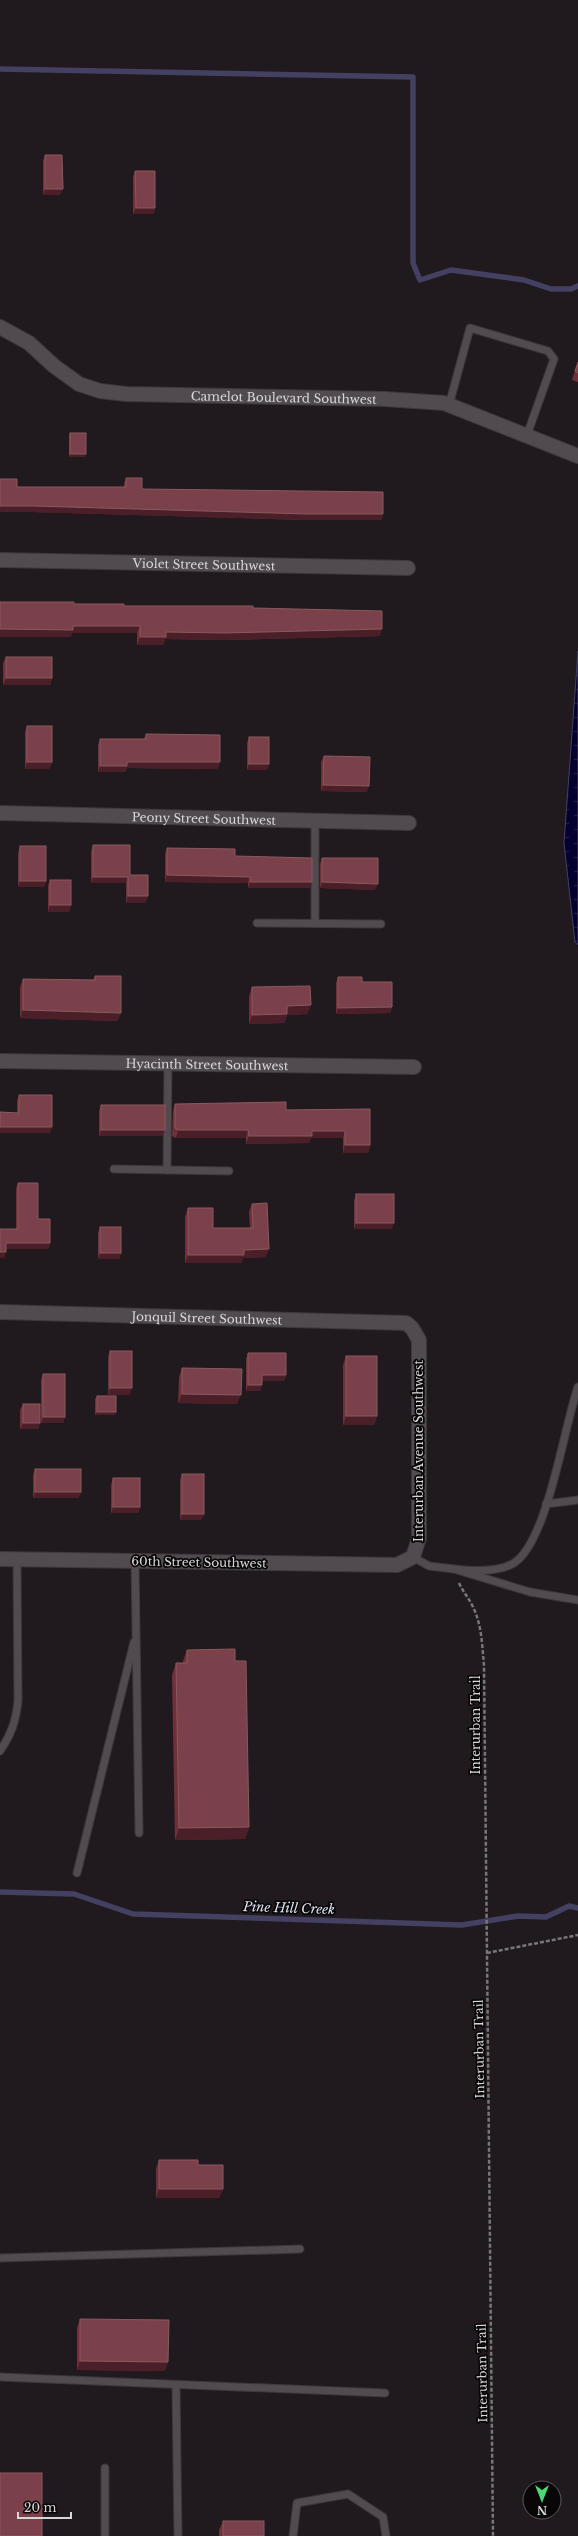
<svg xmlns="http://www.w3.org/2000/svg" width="578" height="2536" font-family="'Libre Baskerville',serif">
<defs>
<pattern id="water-ripples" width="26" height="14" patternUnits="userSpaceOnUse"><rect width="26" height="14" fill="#040030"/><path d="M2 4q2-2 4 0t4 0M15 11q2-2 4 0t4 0" fill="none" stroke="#28244d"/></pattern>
</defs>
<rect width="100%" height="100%" fill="#201a1e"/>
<path fill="url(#water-ripples)" stroke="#444062" d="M578,651v294l-3,-3 -11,-99z"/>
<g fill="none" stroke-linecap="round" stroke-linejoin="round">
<g stroke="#444062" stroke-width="5.5">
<path d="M0,69l413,8v186l7,17 31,-10 73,10 27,9h20l7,-3"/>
<path d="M0,1892l74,2 59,20 329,11 56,-9 28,1 23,-11 9,2"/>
</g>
<defs>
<g id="service">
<path d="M449,405l21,-77 78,23 6,8 -27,76"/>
<path d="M315,821v102"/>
<path d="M257,923l124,1"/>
<path d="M114,1169l115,2"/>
<path d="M167,1170l1,-106"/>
<path d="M546,1504l32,-4"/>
<path d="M413,1557l16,9 25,3 76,23 48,8"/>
<path d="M135,1561l4,272"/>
<path d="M454,1569c17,2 44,4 60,-6 34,-22 50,-137 64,-176"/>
<path d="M0,1751c11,-16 16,-30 18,-50l-1,-142"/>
<path d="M77,1873l57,-231"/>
<path d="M0,2258l300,-9"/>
<path d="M0,2377l385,16"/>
<path d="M176,2385l2,151"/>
<path d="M105,2468v68"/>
<path d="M293,2536l4,-33 51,-9 35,23 3,19"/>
</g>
<g id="minor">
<path id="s1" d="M0,327l29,16 25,23 25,18 21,7 26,3 259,5 59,4 134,53"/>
<path id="s2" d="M0,560l408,8"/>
<path id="s3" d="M0,813l409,10"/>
<path id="s4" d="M0,1061l414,6"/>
<path id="s5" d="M0,1312l406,11 6,5 7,12v198l-6,19 -16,8 -397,-6"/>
</g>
</defs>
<use href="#service" stroke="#3c373a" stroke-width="9"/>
<use href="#minor" stroke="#3c373a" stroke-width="16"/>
<g stroke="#7a7578" stroke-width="2.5" stroke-dasharray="4 2" stroke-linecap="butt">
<path d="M459,1583c4,9 10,15 14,24 9,18 9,39 11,58l9,871"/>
<path d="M487,1953l91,-18"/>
</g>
<use href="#service" stroke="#514a4e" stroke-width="7"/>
<use href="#minor" stroke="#514a4e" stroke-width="14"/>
</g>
<g fill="#703039">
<path d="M45,155l15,40h-17v-34z"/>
<path d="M135,171l20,37 -2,6h-20v-37z"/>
<path d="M578,361v21l-6,-2z"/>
<path d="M70,433l15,24h-16v-21z"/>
<path d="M126,478l16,11 241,25 -2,6h-76l-273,-8h-32v-33l17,8h107v-3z"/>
<path d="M74,604l50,2 129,2 127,28 -157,4 -58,-1 -2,6h-26v-12h-65l-1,4z"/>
<path d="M6,657l46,21 -2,7h-47v-22z"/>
<path d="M27,726l25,36 -3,7h-24v-37z"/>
<path d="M146,734l72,35 -91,-1 -2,4h-27v-27l2,-6h44z"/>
<path d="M249,737l18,33h-20v-27z"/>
<path d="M324,756l43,36 -46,-1v-29z"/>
<path d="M93,845l37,30 18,21 -3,7h-19v-20h-35v-32z"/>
<path d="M20,846l26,35 -2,6h-26v-34z"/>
<path d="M167,848l68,8 75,32h-62v-5l-83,-1v-28z"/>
<path d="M322,858l53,32 -55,-2v-24z"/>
<path d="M50,880l21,25 -2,7h-21v-26z"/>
<path d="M95,976l23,45 -98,-3v-31l3,-8 70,1z"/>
<path d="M338,977l24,5 30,25 -2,6 -54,1v-31z"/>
<path d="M252,987l59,18 -4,9 -20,1 -3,8 -35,1v-28z"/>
<path d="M19,1095l31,38 -33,-21v-11z"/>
<path d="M175,1104l111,6 84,-1v36l-2,8h-25v-15h-32l-2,5 -63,1v-6h-70l-4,-2 1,-25z"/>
<path d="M101,1105l64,25 -3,6h-63v-25z"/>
<path d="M18,1183l32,60 -2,6h-42l-2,9h-4l16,-29v-40z"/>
<path d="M356,1194l36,35h-38v-28z"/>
<path d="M252,1204l14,53 -23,1 -2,5h-56v-46l3,-9 25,20h37l-1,-16z"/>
<path d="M100,1227l21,26 -2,6h-21v-26z"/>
<path d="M110,1351l20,44h-22v-38z"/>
<path d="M248,1353l38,22 -2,6h-22l-2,10h-14v-32z"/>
<path d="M346,1356l31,60 -3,9h-31v-60z"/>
<path d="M182,1368l55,36 -59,-1 1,-26z"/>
<path d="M43,1374l22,43 -2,6h-22v-43z"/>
<path d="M97,1396l19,16 -1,3h-20v-16z"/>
<path d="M23,1404l17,19 -2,6h-18v-19z"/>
<path d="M35,1469l46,23 -3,6h-45v-23z"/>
<path d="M182,1474l22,40 -3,6h-21v-40z"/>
<path d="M113,1478l27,29 -2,6h-27v-28z"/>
<path d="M187,1650l48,11 14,166 -4,12 -70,1 -3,-165 4,-12h7v-2z"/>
<path d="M159,2160l39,5 25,24 -4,9h-63v-29z"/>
<path d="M80,2319l85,52 -88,-1v-42z"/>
<path d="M223,2521l41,15h-45v-6z"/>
</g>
<g fill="#4b1f27">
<path d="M45,189h18l-3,6h-17z"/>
<path d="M136,208h19l-2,6h-20z"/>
<path d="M70,454h16l-1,3h-16z"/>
<path d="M0,506h34l349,8 -2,6h-76l-273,-8h-32z"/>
<path d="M73,626h67l-3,7h-65l-1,4h-71v-8z"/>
<path d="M382,629l-2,7 -157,4 -58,-1 -2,6h-26l3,-8 26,-5z"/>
<path d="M6,678h46l-2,7h-47z"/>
<path d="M27,762h25l-3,7h-24z"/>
<path d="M127,762h93l-2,7 -91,-1 -2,4h-27l2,-6z"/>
<path d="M249,764h20l-2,6h-20z"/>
<path d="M323,785l46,1 -2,6 -46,-1z"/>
<path d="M167,875l83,2 -2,6 -83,-1z"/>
<path d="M93,877h35l-2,6h-35z"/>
<path d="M20,881h26l-2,6h-26z"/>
<path d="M250,882h62l-2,6h-62z"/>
<path d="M322,882l56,2 -3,6 -55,-2z"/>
<path d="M128,896h20l-3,7h-19z"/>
<path d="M50,905h21l-2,7h-21z"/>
<path d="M311,1005l-4,9 -20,1 -3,8 -35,1 3,-9 35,-9z"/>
<path d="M392,1007l-2,6 -54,1 2,-6z"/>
<path d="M23,1010l98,3 -3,8 -98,-3z"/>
<path d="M0,1127h52l-2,6h-50z"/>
<path d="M101,1130h64l-3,6h-63z"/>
<path d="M178,1130h70l-2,8h-70z"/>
<path d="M312,1131h33l-2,7h-32l-2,5 -63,1 3,-8z"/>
<path d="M345,1145h25l-2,8h-25z"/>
<path d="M356,1223h38l-2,6h-38z"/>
<path d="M6,1243h44l-2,6h-44z"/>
<path d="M269,1249l-3,8 -23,1 -2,5h-56l3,-8 56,-5z"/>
<path d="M0,1252h6l-2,6h-4z"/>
<path d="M100,1253h21l-2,6h-21z"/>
<path d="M262,1375h24l-2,6h-24z"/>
<path d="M248,1385h14l-2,6h-14z"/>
<path d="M110,1388h22l-2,7h-22z"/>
<path d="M182,1394l59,1 -4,9 -59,-1z"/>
<path d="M97,1412h19l-1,3h-20z"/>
<path d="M346,1416h31l-3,9h-31z"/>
<path d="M43,1417h22l-2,6h-22z"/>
<path d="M23,1423h17l-2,6h-18z"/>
<path d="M35,1492h46l-3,6h-45z"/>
<path d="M113,1507h27l-2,6h-27z"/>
<path d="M182,1514h22l-3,6h-21z"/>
<path d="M249,1827l-4,12 -70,1 4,-12z"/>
<path d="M159,2189h64l-4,9h-63z"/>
<path d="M80,2361l88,1 -3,9 -88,-1z"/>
</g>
<g fill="#7b414a" stroke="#8a5960">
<path d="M45,155h17l1,34h-18z"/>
<path d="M135,171h20v37h-19z"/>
<path d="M578,362v11l-3,-2z"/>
<rect x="70" y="433" width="16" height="21"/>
<path d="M126,478h16v11l241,3v22h-76l-273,-8h-34v-27h17v8h109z"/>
<path d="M0,602h74v2h50v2h129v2l129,3v18l-157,4 -59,-1v5h-26v-11h-67v4l-73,-1z"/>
<rect x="6" y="657" width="46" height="21"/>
<rect x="27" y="726" width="25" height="36"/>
<path d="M146,734l74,1v27h-93v4h-27v-27h46z"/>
<rect x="249" y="737" width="20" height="27"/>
<path d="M324,756l46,1 -1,29 -46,-1z"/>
<path d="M93,845h37v30h18v21h-20v-19h-35z"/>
<rect x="20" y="846" width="26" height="35"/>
<path d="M167,848l68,1v7l77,2v24h-62v-5l-83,-2z"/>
<path d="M322,858h56v26l-56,-2z"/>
<rect x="50" y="880" width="21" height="25"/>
<path d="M95,976h26v37l-98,-3v-31l72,1z"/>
<path d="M338,977h24v5h30v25l-54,1z"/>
<path d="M310,986l1,19 -24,1v8l-35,1v-28z"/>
<path d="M19,1095h33v32h-52v-15l19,1z"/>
<path d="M286,1102v8l84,-1v36h-25v-14h-33v5h-63l-1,-6h-70l-3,-2v-24z"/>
<rect x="101" y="1105" width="64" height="25"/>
<path d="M18,1183h20v36h12v24h-44v9h-6v-23h18z"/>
<rect x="356" y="1194" width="38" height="29"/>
<path d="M267,1203l2,46 -25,1v5h-56v-47h25v20h40l-1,-24z"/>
<rect x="100" y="1227" width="21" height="26"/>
<rect x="110" y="1351" width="22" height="37"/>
<path d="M248,1353h38v22h-24v10h-14z"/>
<rect x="346" y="1356" width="31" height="60"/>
<path d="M182,1368l60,1 -1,26 -59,-1z"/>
<rect x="43" y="1374" width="22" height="43"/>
<rect x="97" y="1396" width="19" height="16"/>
<rect x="23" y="1404" width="17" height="19"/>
<rect x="35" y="1469" width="46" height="23"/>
<rect x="182" y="1474" width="22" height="40"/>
<rect x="113" y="1478" width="27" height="29"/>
<path d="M235,1649v12h11l3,166 -70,1 -3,-165h11v-13z"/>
<path d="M159,2160h39v5h25v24h-64z"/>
<path d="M80,2319l89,1 -1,42 -88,-1z"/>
<rect x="0" y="2473" width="42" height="63"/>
<rect x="223" y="2521" width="41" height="15"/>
</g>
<g text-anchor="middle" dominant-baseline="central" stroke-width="3.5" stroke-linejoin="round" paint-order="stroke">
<g font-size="12" fill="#dad6d8" stroke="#080607">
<text stroke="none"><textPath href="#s1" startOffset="304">Camelot Boulevard Southwest</textPath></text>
<text stroke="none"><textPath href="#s2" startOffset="204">Violet Street Southwest</textPath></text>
<text stroke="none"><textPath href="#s3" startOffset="204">Peony Street Southwest</textPath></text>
<text stroke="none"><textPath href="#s4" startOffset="207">Hyacinth Street Southwest</textPath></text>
<text stroke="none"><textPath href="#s5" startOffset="207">Jonquil Street Southwest</textPath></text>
<text transform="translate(418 1451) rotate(-90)">Interurban Avenue Southwest</text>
<text transform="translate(199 1562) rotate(1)">60th Street Southwest</text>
<text transform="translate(475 1725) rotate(-90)">Interurban Trail</text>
<text transform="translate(479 2049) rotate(-91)">Interurban Trail</text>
<text transform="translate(482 2373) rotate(-91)">Interurban Trail</text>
</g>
<g font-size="13" font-style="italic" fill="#dde2f5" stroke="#080607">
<text transform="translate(289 1908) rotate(2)">Pine Hill Creek</text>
</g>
</g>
<g transform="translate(542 2500) rotate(180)"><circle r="19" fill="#080607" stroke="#5c595b"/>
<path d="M0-3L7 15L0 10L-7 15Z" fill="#4dd676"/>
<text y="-6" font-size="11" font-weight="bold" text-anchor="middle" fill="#dad6d8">N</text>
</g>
<path d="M18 2512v6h53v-6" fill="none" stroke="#dad6d8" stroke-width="2"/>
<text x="24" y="2512" font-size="12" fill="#dad6d8" stroke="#080607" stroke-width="3" paint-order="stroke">20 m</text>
</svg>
